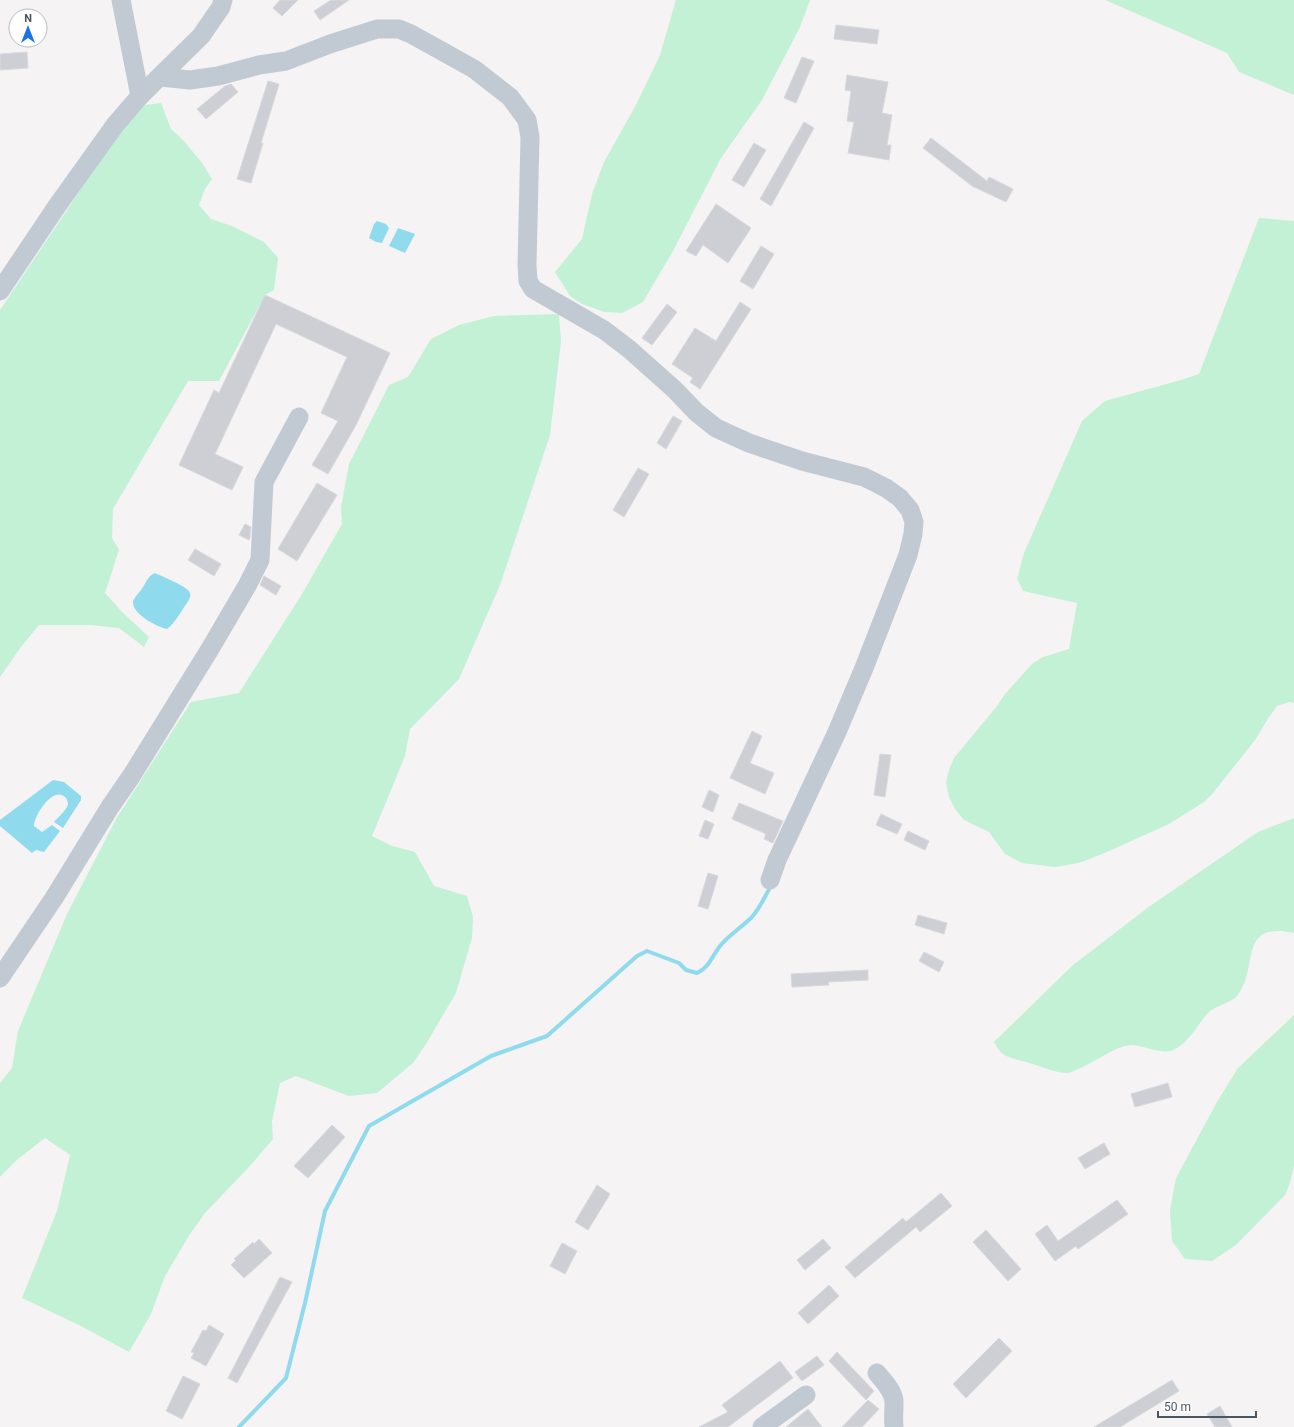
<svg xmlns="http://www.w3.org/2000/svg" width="1294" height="1427" font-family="Roboto,sans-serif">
<rect width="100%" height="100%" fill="#f5f3f3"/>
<g fill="#c3f1d5">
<path d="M676,0h134l-10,27 -38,73 -41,58 -48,93 -30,51 -21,11 -18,-1 -22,-8 -12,-8 -15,-24 27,-33 10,-45 12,-32 32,-57 24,-50z"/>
<path d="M1105,0h189v95l-55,-23 -12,-19z"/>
<path d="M161,103l10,26 13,12 18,22 10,16 -7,10 -6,16 12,14 21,7 32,16 14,16 -4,32 -9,5 -46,86h-31l-75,128 -1,29 7,12 -14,43 17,19 27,25 -5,10 -25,-19 -28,-3h-52l-18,22 -21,30v-367l121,-181 24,-24z"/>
<path d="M1259,218l35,3v482l-4,-1 -13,4 -8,11 -14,23 -42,53 -9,9 -35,22 -62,28 -25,10 -14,3 -14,2 -32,-4 -17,-9 -16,-22 -25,-12 -9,-11 -6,-12 -3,-14 3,-13 5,-12 43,-52 8,-12 27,-30 11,-7 26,-8 8,-46 -54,-12 -6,-12 7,-26 58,-132 23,-20 76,-21 18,-6z"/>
<path d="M559,314l2,27 -11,94 -50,150 -41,94 -49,50 -5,27 -33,80 20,10 23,6 19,34 33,10 6,21 -1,21 -16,55 -30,51 -13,19 -36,30 -28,3 -53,-20 -16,7 -8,38 1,18 -24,28 -44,46 -15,21 -25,42 -14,38 -22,38 -48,-26 -59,-28 35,-87 13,-56 -25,-17 -27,21 -18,18v-94l12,-15 6,-37 49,-117 49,-95 75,-117 48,-9 63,-99 40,-70 -1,-17 8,-43 40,-79 19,-8 23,-38 28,-14 35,-9z"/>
<path d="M1294,818v115c-59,-13 -33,39 -59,65 -8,6 -20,8 -27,15 -11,12 -18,29 -35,37 -11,5 -30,-5 -42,-5 -16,1 -39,19 -55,25 -3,1 -6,3 -9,3 -12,0 -26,-7 -38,-10 -6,-2 -21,-5 -26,-9 -3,-2 -7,-8 -9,-12l79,-77 77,-59 108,-74z"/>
<path d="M1294,1015v150l-4,18 -5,12 -49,50 -24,16 -27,-2 -13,-18 -2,-31 6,-32 41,-76 21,-34z"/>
</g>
<g fill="#90daee">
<path d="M377,221l9,3 3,4 -7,15 -6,-1 -7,-4 5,-14z"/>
<path d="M398,228l17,6 -10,19 -16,-7z"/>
<path d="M155,573c6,3 34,14 35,20 2,5 -5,12 -7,16 -5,7 -9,15 -16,20 -10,-2 -34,-15 -34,-26 -1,-4 8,-12 10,-16 4,-6 5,-11 12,-14z"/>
<path d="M53,780l11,2 17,14v4l-18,28 -9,-6c4,-5 13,-12 14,-18 0,-2 -1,-4 -2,-6 -12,-14 -32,17 -32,28l8,6 10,-7 8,6 -16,21 -8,-2 -4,3 -32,-27v-6z"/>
</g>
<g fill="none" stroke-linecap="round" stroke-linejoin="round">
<path stroke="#90daee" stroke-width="4" d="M239,1427l47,-49 19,-75 20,-92 44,-85 122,-70 56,-20 90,-80 10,-5 32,12 7,7 11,3c12,-5 15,-17 23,-27 9,-11 22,-19 32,-29 8,-9 13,-21 19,-31"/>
</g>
<g fill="#cdcfd5" stroke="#d7d9de">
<path d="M280,0h18l-16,16 -9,-8z"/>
<path d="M331,0h18l-29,20 -6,-9z"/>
<path d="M836,25l43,5 -2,14 -43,-5z"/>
<path d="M27,52l1,16 -28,2v-16z"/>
<path d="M802,57l12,4 -18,42 -12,-5z"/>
<path d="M847,75l41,7 -6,31 10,2 -5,30h4l-2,15 -41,-7 6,-31 -7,-1 4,-30 -6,-1z"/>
<path d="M268,81l11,3 -18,59h2l-12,40 -14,-4z"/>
<path d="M231,84l7,8 -32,27 -9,-10 28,-23z"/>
<path d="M804,122l10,6 -43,78 -11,-7z"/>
<path d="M931,138l56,43 2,-4 24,12 -7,13 -34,-16 -49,-38z"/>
<path d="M754,143l12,7 -22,37 -12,-7z"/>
<path d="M716,204l35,24 -23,35 -25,-18 -7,11 -10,-5z"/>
<path d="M761,246l13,8 -21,35 -13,-8z"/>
<path d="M265,295l125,58 -34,72 -28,49 -16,-9 26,-44 -17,-8 26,-56 -71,-33 -61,130 28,13 -11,23 -53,-25 35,-75 5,3z"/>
<path d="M740,302l11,7 -51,80 -10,-7 3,-4 -21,-14 23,-36 21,13z"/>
<path d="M667,304l10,8 -25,33 -10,-7z"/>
<path d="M673,416l9,5 -16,28 -9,-6z"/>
<path d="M638,468l11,6 -25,43 -11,-7z"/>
<path d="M317,483l20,12 -40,66 -19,-12z"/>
<path d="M245,524l6,3 -1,10 -1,3 -10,-5z"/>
<path d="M195,549l26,15 -7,12 -26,-16z"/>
<path d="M264,576l17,10 -5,9 -16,-10z"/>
<path d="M752,731l10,5 -12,27 24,10 -9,21 -35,-16z"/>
<path d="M880,754l11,1 -6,42 -11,-2z"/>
<path d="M709,790l10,5 -6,17 -11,-5z"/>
<path d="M739,803l44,18 -10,22 -9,-4 2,-5 -34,-15z"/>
<path d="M881,814l21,10 -5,10 -21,-9z"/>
<path d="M705,820l9,4 -6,15 -9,-3z"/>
<path d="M908,831l21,10 -4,9 -21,-10z"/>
<path d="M708,873l10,3 -10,33 -10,-3z"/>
<path d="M918,915l29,8 -3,11 -29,-9z"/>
<path d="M924,952l20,10 -5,10 -20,-11z"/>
<path d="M868,970v10l-40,2 1,3 -37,2 -1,-13z"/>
<path d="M1168,1083l4,14 -37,10 -4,-13z"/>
<path d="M332,1125l13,12 -37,41 -14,-12z"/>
<path d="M1104,1143l6,11 -25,15 -7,-11z"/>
<path d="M597,1185l13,9 -22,36 -13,-8z"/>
<path d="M941,1193l11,13 -32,26 -4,-5 -61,51 -10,-11 58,-49 3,4z"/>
<path d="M1117,1200l11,14 -50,35 -2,-3 -21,15 -20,-27 12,-9 11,16z"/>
<path d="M986,1230l35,39 -13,12 -35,-39z"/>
<path d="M259,1239l13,14 -28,25 -13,-13 5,-5 -2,-1 19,-17 1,2z"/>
<path d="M823,1239l8,9 -26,22 -8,-10z"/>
<path d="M562,1243l15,8 -12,23 -15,-8z"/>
<path d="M280,1277l12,5 -55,101 -9,-5z"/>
<path d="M829,1285l10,11 -31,28 -10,-11z"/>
<path d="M209,1325l15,9 -18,32 -15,-8 3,-5 -3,-1 12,-22 3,1z"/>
<path d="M999,1338l13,13 -46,47 -13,-14z"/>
<path d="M837,1352l37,39 -8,9 -37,-39z"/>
<path d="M817,1356l7,9 -22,16 -7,-9z"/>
<path d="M780,1361l13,17 -65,49h-29l29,-15 -6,-7z"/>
<path d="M183,1376l17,8 -18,35 -16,-8z"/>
<path d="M1172,1380l7,11 -59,36h-26z"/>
<path d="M868,1400l11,9 -17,18h-20z"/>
<path d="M1220,1406l12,21h-17l-8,-13z"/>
<path d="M808,1409l14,18h-36z"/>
</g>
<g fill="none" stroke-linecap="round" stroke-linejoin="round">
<g stroke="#c1cad2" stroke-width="19">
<path d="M121,0l19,96"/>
<path d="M160,77l30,3 28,-4 41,-11 27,-4 44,-17 47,-15h22l12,5 63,35 36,28 17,23 3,17 -3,128 1,16 5,8 71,41 25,19 46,41 21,22 20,16 33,15 53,18 62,16 22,11 14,10 10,12 4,12 -1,12 -5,21 -44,113 -27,64 -60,128 -7,20"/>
<path d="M0,291l57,-85 58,-81 25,-29 61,-60 20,-29 2,-7"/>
<path d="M0,978l54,-80 56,-91 22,-32 78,-126 38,-65 12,-24 4,-78 35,-65"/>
<path d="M877,1373c7,9 18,19 17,31 0,8 -1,15 0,23"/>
<path d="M762,1427l44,-32"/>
</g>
</g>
<g transform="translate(28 28)"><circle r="19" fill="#ffffff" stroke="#b7bbc0"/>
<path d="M0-3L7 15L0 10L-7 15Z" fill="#1a73e8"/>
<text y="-6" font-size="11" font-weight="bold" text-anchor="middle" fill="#4a5661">N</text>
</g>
<path d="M1158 1411v6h98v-6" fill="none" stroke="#4a5661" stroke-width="2"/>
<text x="1164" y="1411" font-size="12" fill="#4a5661" stroke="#ffffff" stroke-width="3" paint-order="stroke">50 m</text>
</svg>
